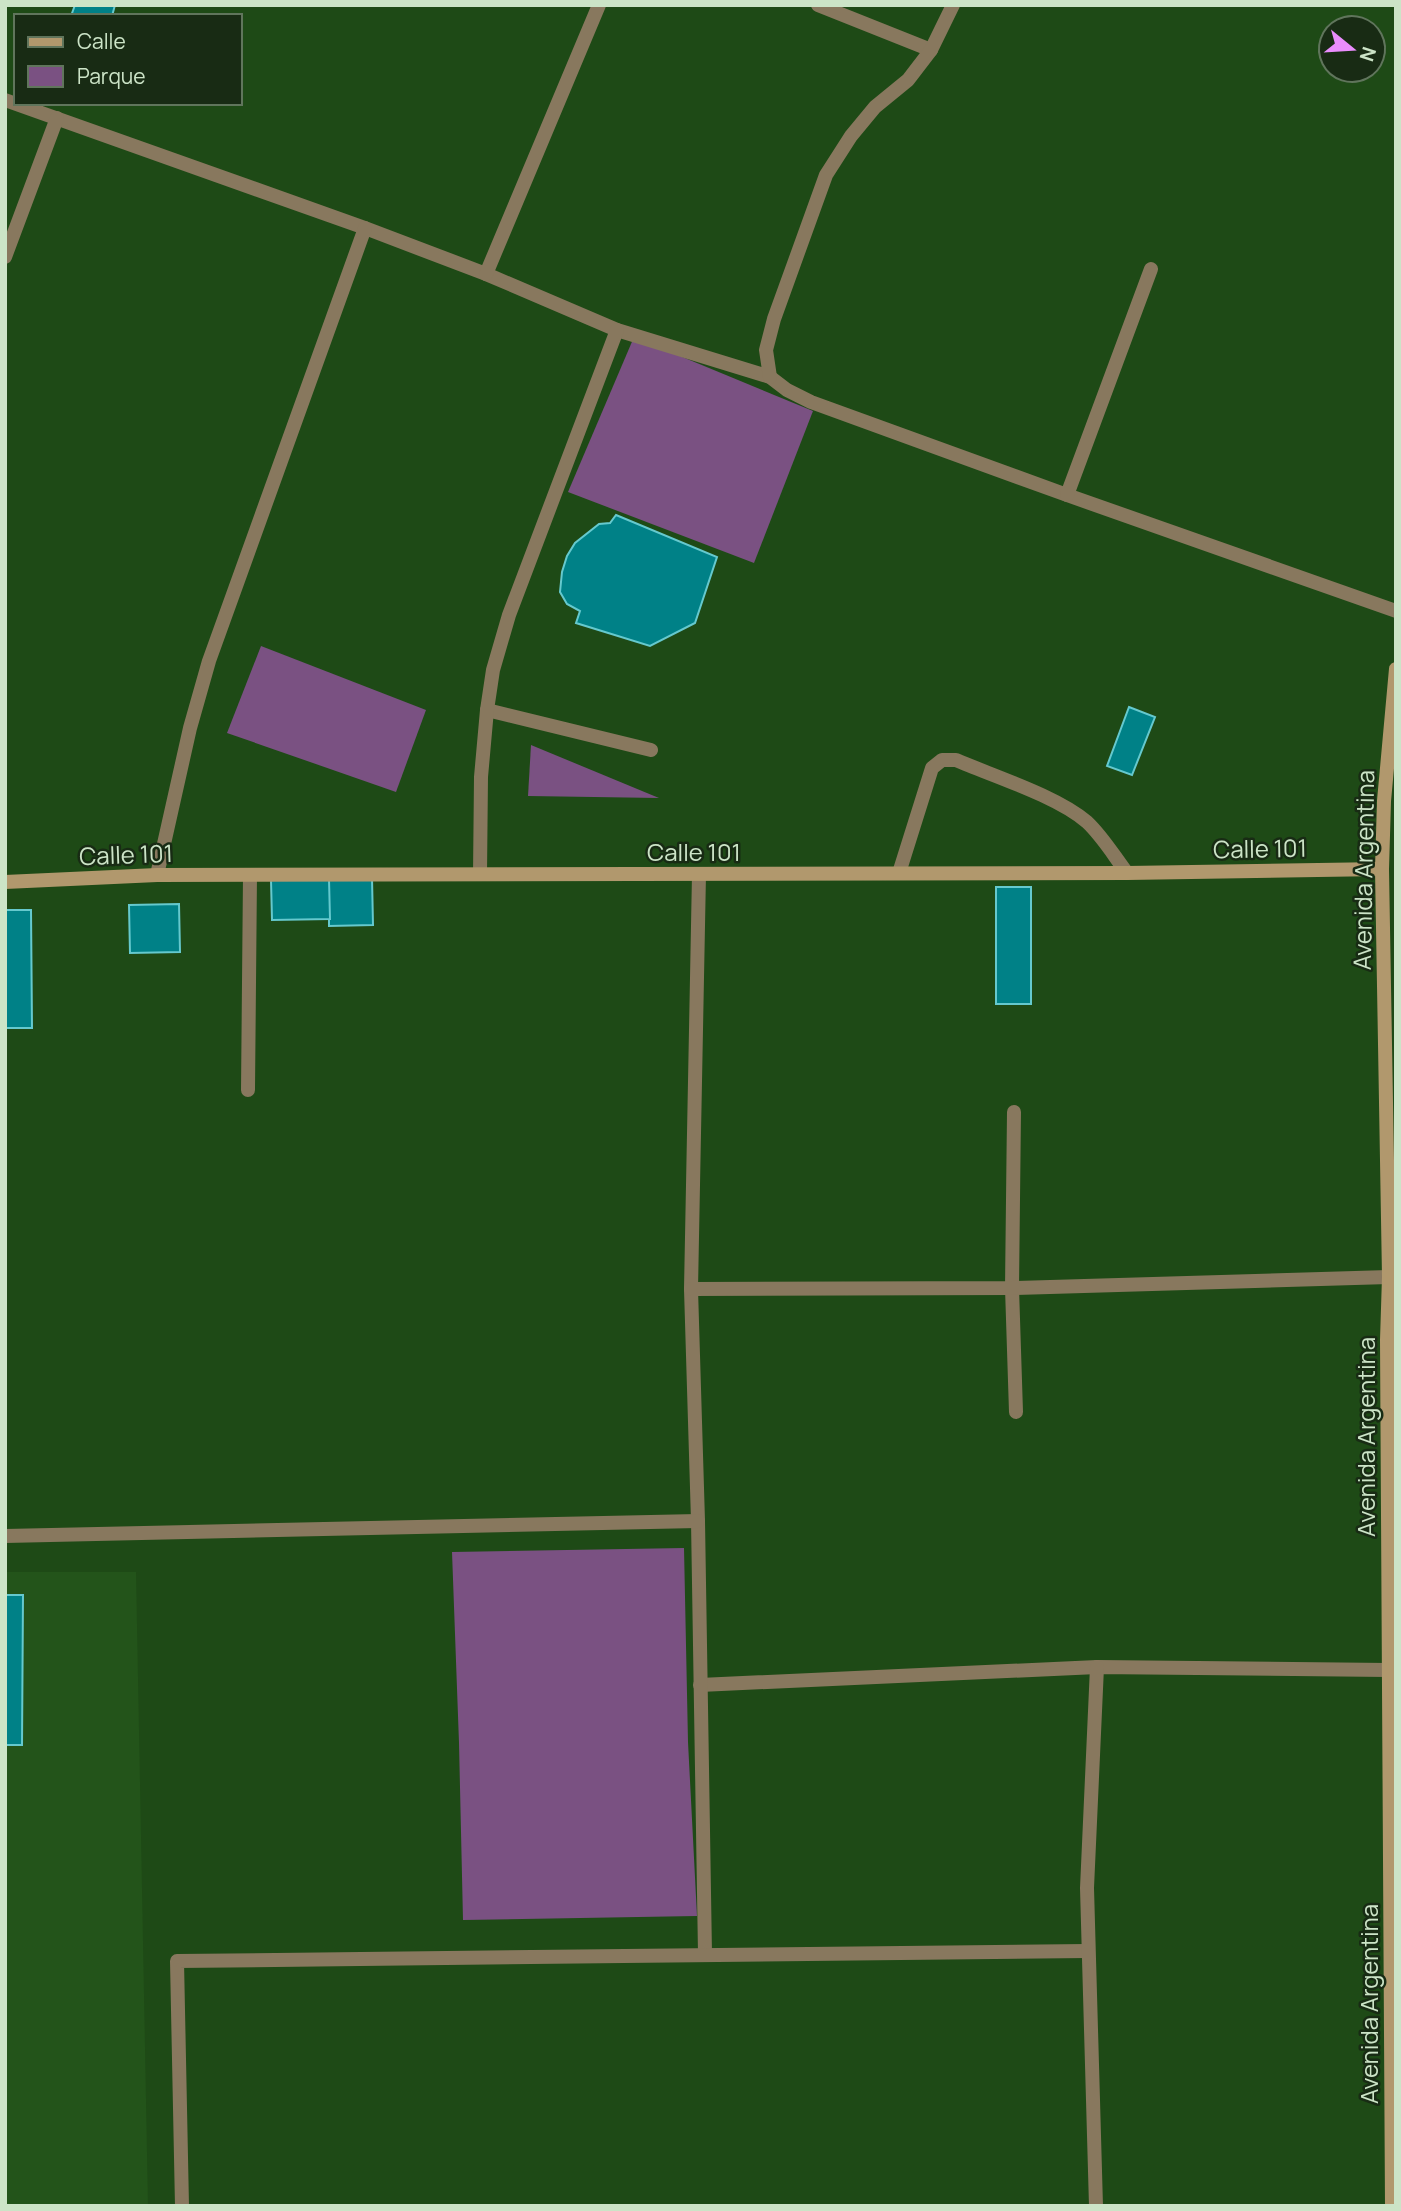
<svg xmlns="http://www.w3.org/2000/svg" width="1401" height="2211" font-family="Manrope,sans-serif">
<rect width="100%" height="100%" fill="#1e4a16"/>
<path fill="#23541a" d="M5,1572h131l12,634h-143z"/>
<g fill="#7a5182">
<path d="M634,337l179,74 -59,152 -186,-71z"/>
<path d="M261,646l165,64 -30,82 -169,-59z"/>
<path d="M531,745l128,53 -131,-2z"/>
<path d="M684,1548l4,194 9,174 -234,4 -4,-177 -7,-191z"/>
</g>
<g fill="#008187" stroke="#65c9ce" stroke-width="2">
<path d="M75,5h40l-3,11h-41z"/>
<path d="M616,515l101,42 -22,66 -45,23 -74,-23 4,-12 -13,-7 -7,-12 2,-20 5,-16 8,-13 24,-19 11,-1z"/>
<path d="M1129,707l26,10 -23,58 -25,-9z"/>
<path d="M372,878l1,47 -44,1v-47z"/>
<path d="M329,879l1,40 -58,1 -1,-40z"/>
<rect x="996" y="887" width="35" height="117"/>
<path d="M179,904l1,48 -50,1 -1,-48z"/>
<path d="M5,910h26l1,118h-27z"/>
<path d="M5,1595h18l-1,150h-17z"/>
</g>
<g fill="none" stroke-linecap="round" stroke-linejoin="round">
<g stroke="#88785e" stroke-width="14">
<path d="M487,710l164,40"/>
<path d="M899,873l33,-105 10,-8h14c37,16 101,36 131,62 16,15 27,34 40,51"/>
<path d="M248,1090l2,-215"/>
<path d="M700,1685l397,-18 291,3"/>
</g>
<g stroke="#88785e" stroke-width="14">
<path d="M818,5l113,45"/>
<path d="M5,100l360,128 121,46 131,56 153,47 17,13 24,12 256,93 329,116"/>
<path d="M5,257l52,-139"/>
<path d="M486,274l113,-269"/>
<path d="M770,377l-4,-27 8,-31 52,-144 25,-39 24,-29 33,-27 23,-30 22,-45"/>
<path d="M1067,495l84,-226"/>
<path d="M480,874l1,-97 6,-67 6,-40 16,-55 108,-285"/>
<path d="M699,874l-8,415 7,232 7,433"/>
<path d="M157,875l33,-147 19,-67 156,-433"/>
<path d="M1014,1112l-2,176 4,124"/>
<path d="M691,1289l321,-1 377,-11"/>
<path d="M5,1536l693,-15"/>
<path d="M182,2206l-5,-245 910,-10"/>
<path d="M1096,2206l-9,-318 10,-221"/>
</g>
<g stroke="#b1986d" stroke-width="14">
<path d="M5,882l152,-7 970,-2 255,-4"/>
<path d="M1392,2206l-5,-866 2,-63 -7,-408 2,-68 12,-132"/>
</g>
</g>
<g text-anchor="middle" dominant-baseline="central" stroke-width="5" stroke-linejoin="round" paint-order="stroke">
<g font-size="24" fill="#cce4c7" stroke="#182b14">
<text transform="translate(1260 848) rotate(-1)">Calle 101</text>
<text x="694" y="851">Calle 101</text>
<text transform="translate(126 854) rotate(-2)">Calle 101</text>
<text transform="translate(1363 870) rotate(-89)">Avenida Argentina</text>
<text transform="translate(1365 1437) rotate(-90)">Avenida Argentina</text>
<text transform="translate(1368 2004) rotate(-90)">Avenida Argentina</text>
</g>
</g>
<rect width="1401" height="2211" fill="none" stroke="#cce4c7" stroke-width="14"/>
<rect x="14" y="14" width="228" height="91" fill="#182b14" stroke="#60755c" stroke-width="2"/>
<rect x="28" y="37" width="35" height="10" fill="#b1986d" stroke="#60755c" stroke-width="2"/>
<text x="77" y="49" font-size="21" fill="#cce4c7">Calle</text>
<rect x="28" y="66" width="35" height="21" fill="#7a5182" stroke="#60755c" stroke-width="2"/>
<text x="77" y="84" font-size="21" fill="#cce4c7">Parque</text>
<g transform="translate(1352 49) rotate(108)"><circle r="33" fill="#182b14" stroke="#60755c" stroke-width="2"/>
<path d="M0-5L12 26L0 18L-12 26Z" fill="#ea8dfd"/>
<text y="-10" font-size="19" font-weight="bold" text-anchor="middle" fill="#cce4c7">N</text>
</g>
</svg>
